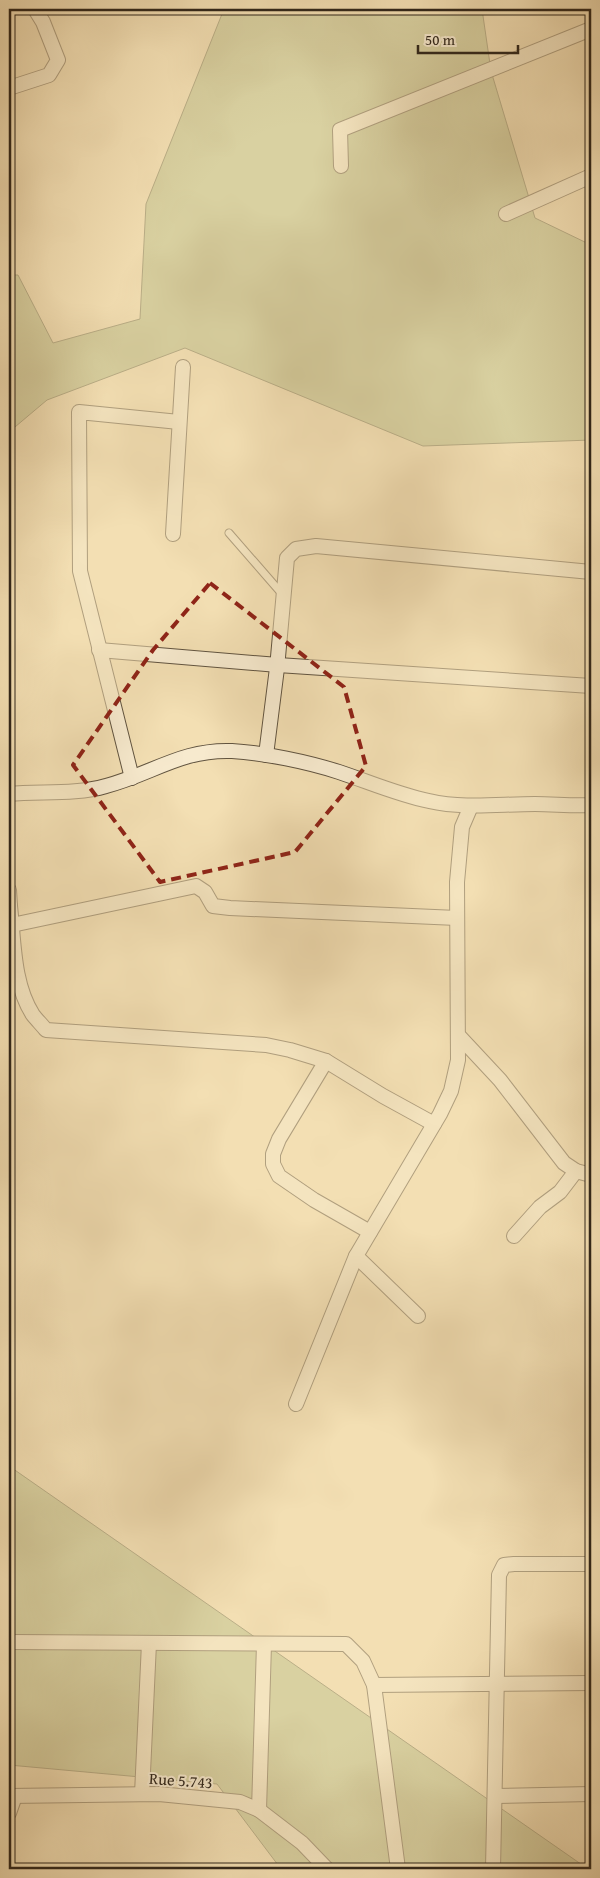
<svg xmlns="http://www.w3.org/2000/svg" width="600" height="1878" font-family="'Gentium Book Plus',serif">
<rect width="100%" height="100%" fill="#f3dfb3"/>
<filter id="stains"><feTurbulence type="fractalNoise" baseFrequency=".004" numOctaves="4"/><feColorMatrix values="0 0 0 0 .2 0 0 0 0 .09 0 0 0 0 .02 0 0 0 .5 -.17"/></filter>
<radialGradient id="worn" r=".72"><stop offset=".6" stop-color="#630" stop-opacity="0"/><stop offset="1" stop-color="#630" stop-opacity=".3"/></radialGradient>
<g fill="#bbc28c" stroke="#767453">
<path d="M224,9h258l9,62 44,147 56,27v195l-168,6 -238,-98 -138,52 -38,32v-157h9l35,68 87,-24 6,-115z"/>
<path d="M9,1466l579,403h-307l-64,-85 -208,-19z"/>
</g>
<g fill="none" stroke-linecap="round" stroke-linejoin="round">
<defs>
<path id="service" d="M229,533l54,62"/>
<g id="minor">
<path d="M9,88l40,-13 9,-15 -15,-38 -8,-13"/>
<path d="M341,166l-1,-36 251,-101"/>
<path d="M506,214l85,-38"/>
<path d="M173,534l10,-167"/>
<path d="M99,650l179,15 313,21"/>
<path d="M266,755l11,-87 10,-110 9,-9 20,-3 275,26"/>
<path d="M132,778l-52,-207 -1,-159 100,10"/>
<path d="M9,794c32,-3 66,1 97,-8 46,-12 76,-37 126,-35 33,2 76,11 107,21 30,10 60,23 90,29 35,8 70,3 106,3 19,0 37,2 56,1"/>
<path d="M9,890l1,16h-1"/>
<path d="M10,906c4,36 3,78 23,109 4,5 9,10 13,15l220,15 24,5 36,11 57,35 51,28"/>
<path d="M12,925l184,-39 9,6 8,14 17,2 227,10"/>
<path d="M458,1035l42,45 64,83 12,8 15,4"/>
<path d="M326,1061l-47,78 -6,15v10l6,12 35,24 56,32"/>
<path d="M514,1236l26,-29 20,-15 16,-21"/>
<path d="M356,1256l62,60"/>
<path d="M296,1404l60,-148 84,-142 11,-23 7,-31 -1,-178 5,-55 9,-21"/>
<path d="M9,1642l337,2 17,17 11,24 217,-2"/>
<path d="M374,1685l24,184"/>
<path d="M142,1794l7,-151"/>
<path d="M9,1796l150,-2 81,8 19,8 43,33 25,26"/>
<path d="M495,1796l96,-2"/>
<path d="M259,1810l5,-166"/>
<path d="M9,1813l6,-17"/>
<path d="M493,1869l6,-294 5,-10 10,-1h77"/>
</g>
</defs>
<use href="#service" stroke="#615440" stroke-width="9"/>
<use href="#minor" stroke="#615440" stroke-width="16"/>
<use href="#service" stroke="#f7eace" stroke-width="7"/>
<use href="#minor" stroke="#f7eace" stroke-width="14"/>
</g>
<path d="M0 0H600V1878H0ZM210,583l134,104 22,79 -71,86 -135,30 -87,-117 80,-115z" fill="#f3dfb3" fill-opacity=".55" fill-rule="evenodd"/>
<path fill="none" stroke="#8f2418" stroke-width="4" stroke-dasharray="10 6" stroke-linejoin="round" d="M210,583l134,104 22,79 -71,86 -135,30 -87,-117 80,-115z"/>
<g text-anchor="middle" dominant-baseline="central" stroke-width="4" stroke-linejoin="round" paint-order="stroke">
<g font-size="16" fill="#30261a" stroke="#f7eace">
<text transform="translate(181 1780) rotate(4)">Rue 5.743</text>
</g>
</g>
<rect width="600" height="1878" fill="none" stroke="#f3dfb3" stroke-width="30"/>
<rect x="10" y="10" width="580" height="1858" fill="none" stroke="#30261a" stroke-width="2.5"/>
<rect x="15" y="15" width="570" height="1848" fill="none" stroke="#30261a"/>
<path d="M418 45v8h100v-8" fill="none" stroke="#30261a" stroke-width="2.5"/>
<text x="425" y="45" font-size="15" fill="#30261a" stroke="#f7eace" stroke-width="4" paint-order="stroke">50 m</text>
<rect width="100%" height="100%" filter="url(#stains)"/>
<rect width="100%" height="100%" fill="url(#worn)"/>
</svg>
